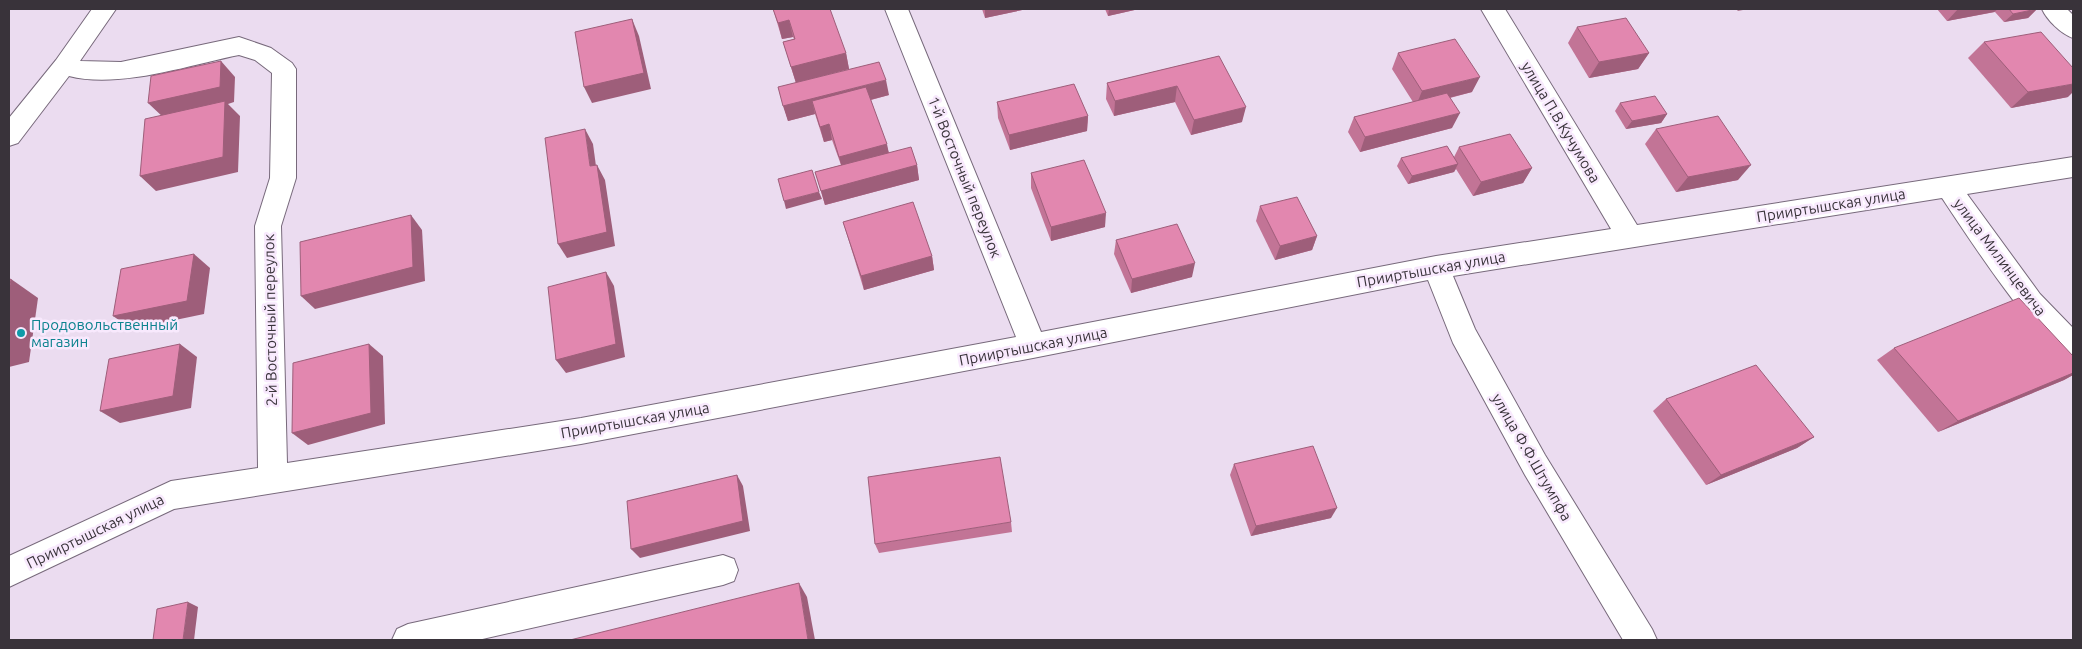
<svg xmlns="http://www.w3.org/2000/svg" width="2082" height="649" font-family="Ubuntu,sans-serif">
<rect width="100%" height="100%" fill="#ebdcf0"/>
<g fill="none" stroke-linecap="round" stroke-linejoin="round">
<defs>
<g id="minor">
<path d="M92,9h24l-36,52 41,1 118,-25 32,11 21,15 4,6v109l-15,48 6,237 294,-45 435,-81 -131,-328h23l133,323 395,-76 175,-27 -130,-220h24l132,216 436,-68v20l-106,17 73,100 33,34v31c-34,-11 -108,-127 -131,-161l-489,78 22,53 70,126 107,174 5,11h-34l-98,-165 -72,-132 -25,-63 -395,78 -452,86 -407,65 -165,78v-31l162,-75 87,-13 -3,-242 15,-48 2,-105 -17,-13 -16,-5c-50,10 -120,34 -170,21l-51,67 -9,3v-28l47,-58z"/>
<path d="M2042,9h25l6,6v23c-12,-4 -26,-18 -31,-29z"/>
<path d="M723,555l11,4 4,11 -4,11 -11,4 -245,55h-86l5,-11 11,-5z"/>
</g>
</defs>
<use href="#minor" stroke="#77697b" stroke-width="2"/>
<use href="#minor" fill="#fff" fill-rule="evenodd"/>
</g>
<g fill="#c27496">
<path d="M773,9l73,44 3,16 -53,14 -13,-41 11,-3 -1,-2 -11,2z"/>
<path d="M982,9h45l-42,9z"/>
<path d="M1105,9h34l-31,7z"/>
<path d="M1937,9h100l-9,9 -24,4 -9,-10 -48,9z"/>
<path d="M1577,27l72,26 -11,16 -49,9 -21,-35z"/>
<path d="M1984,42l84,55 -57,11 -43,-50z"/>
<path d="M1398,53l74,39 -22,6 2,30 -92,24 -12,-20 6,-15 59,-15 -21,-33z"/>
<path d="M1219,56l23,66 -51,13 -16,-33 -61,14 -8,-17 1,-16z"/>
<path d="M778,87l111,8 -18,5 18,53 28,12 2,15 -94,25 -10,-33 26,-7 -9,-25 -8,2 -9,-28 -27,7z"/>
<path d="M997,102l91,14 -1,15 -77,19 -12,-32z"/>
<path d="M1620,103l47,11 -6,9 -35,6 -11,-18z"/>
<path d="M1656,129l82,51 -62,12 -31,-48z"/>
<path d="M1459,147l73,21 -9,15 -50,13 -17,-27 -2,3 -46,12 -11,-18 4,-8 53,-1z"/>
<path d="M1031,173l74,54 -54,14 -20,-53z"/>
<path d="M1260,206l57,30 -5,14 -37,10 -19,-39z"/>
<path d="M843,222l89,34 2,14 -70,20z"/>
<path d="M1116,240l76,37 -61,16 -17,-39z"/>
<path d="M1894,348l179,8v19l-9,5 -126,52 -61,-72z"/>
<path d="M1666,399l148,38 -17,11 -91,37 -53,-74z"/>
<path d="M1234,464l97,54 -80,18 -21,-61z"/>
<path d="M1011,522l1,10 -133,21 -4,-9z"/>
</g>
<g fill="#9e5e7a">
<path d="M985,9h42l-42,9z"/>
<path d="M1109,9h30l-31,7z"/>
<path d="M1739,9h10l-12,2z"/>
<path d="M1958,9h40l-4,3 -47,9z"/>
<path d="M2037,9l-9,9 -24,4 9,-8z"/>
<path d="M632,19l7,17 12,53 -59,14 -8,-16z"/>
<path d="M789,20l4,17 -11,2 -4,-16z"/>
<path d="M846,53l3,16 -53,14 -5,-16z"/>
<path d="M1649,53l-11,16 -49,9 10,-16z"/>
<path d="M221,61l14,16 -1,25 -6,2 12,12 -2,56 -82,19 -16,-15 24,-58 -16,-15z"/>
<path d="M1480,77l-8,15 -56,14 6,-15z"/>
<path d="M886,80l3,15 -73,19 -4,-13 3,13 -27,7 -5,-15z"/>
<path d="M2073,84v8l-5,5 -57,11 17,-16z"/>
<path d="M1177,86l-2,16 -61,14 1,-15z"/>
<path d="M1246,107l-4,15 -51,13 3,-15z"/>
<path d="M1460,113l-8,15 -92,24 5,-15z"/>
<path d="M1667,114l-6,9 -35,6 6,-8z"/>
<path d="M1088,116l-1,15 -77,19 -1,-15z"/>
<path d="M829,124l3,16 -8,2 -4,-15z"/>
<path d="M585,129l8,15 5,37 -8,-15z"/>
<path d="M887,144l3,15 -47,13 -4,-15z"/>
<path d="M1458,164l-4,8 -46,12 4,-8z"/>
<path d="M597,165l8,15 10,66 -48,12 -9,-14z"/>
<path d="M917,165l2,15 -94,25 -4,-14z"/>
<path d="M1751,165l-13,15 -62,12 12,-15z"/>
<path d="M1532,168l-9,15 -50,13 8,-14z"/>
<path d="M819,192l3,7 -36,10 -2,-8z"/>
<path d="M1106,213l-1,14 -54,14v-14z"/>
<path d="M411,215l11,15 3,51 -110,28 -14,-13z"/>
<path d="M1317,236l-5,14 -37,10 5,-14z"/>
<path d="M194,254l16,14 -6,46 -72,15 -19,-13z"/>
<path d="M932,256l2,14 -70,20 -3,-14z"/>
<path d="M1195,263l-3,14 -61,16 1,-14z"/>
<path d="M606,272l8,14 11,71 -59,16 -10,-13z"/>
<path d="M11,279l27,19 -9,64 -20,5v-75z"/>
<path d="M180,344l17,13 -6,51 -71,15 -20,-12z"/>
<path d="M369,344l14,12 2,68 -77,21 -16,-12z"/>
<path d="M2073,373v2l-9,5 -126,52 20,-11z"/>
<path d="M1814,437l-17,11 -91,37 15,-10z"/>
<path d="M737,475l6,11 7,45 -110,27 -9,-9z"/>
<path d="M1337,508l-6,10 -80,18 5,-10z"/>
<path d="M799,583l8,14 8,43h-7z"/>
<path d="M188,602l10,5 -4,33h-11z"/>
</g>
<g fill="#e287af" stroke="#9e5e7a">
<path d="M773,9h57l16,44 -55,14 -8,-25 12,-3 -6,-19 -11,3z"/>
<path d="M2009,9h28l-24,5z"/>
<path d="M1626,18l23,35 -50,9 -22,-35z"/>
<path d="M632,19l12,54 -60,14 -9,-55z"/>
<path d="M2041,32l32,36v16l-45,8 -44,-50z"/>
<path d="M1455,39l25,38 -58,14 -24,-38z"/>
<path d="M1219,56l27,51 -52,13 -17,-34 -62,15 -8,-18z"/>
<path d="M221,61l-1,26 -72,16 3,-27z"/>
<path d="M879,62l7,18 -103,26 -5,-19z"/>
<path d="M1074,84l14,32 -79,19 -12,-33z"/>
<path d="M866,87l21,57 -48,13 -10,-33 -9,3 -8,-26z"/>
<path d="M1447,93l13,20 -95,24 -11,-20z"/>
<path d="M1655,96l12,18 -35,7 -12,-18z"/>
<path d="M225,101l-2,56 -83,19 5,-57z"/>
<path d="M1718,116l33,49 -63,12 -32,-48z"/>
<path d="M585,129l5,37 7,-1 10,67 -49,12 -13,-106z"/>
<path d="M1510,134l22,34 -51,14 -22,-35z"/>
<path d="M1447,146l11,18 -46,12 -11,-18z"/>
<path d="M911,147l6,18 -96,26 -6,-19z"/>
<path d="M1084,160l22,53 -55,14 -20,-54z"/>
<path d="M812,170l7,22 -35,9 -6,-22z"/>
<path d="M1297,197l20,39 -37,10 -20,-40z"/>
<path d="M913,202l19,54 -71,20 -18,-54z"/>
<path d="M411,215l2,52 -112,29 -1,-54z"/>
<path d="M1177,224l18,39 -63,16 -16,-39z"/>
<path d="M194,254l-7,47 -74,15 8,-47z"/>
<path d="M606,272l10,72 -60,16 -8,-73z"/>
<path d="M11,279l-2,13v-12z"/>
<path d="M2019,298l54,58v17l-115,48 -64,-73z"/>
<path d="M180,344l-7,52 -73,15 9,-52z"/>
<path d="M369,344l2,69 -79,20 1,-70z"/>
<path d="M1756,365l58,72 -93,38 -55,-76z"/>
<path d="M1313,446l24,62 -81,18 -22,-62z"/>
<path d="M1000,457l11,65 -136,22 -7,-67z"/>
<path d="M737,475l6,46 -112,28 -4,-48z"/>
<path d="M799,583l9,57h-238z"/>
<path d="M188,602l-5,38h-30l4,-31z"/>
</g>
<circle fill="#0f9aa8" stroke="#f8e9fd" stroke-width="2" cx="21" cy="333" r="5"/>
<g text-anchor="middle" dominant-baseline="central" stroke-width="5" stroke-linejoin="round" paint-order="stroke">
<g font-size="15" fill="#39333a" stroke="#f8e9fd">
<text transform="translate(1561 122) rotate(59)">улица П.В.Кучумова</text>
<text transform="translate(965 177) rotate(68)">1-й Восточный переулок</text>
<text transform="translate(1831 205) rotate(-9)">Прииртышская улица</text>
<text transform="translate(2000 257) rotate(53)">улица Милинцевича</text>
<text transform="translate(1431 269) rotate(-10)">Прииртышская улица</text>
<text transform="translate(270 320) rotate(-91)">2-й Восточный переулок</text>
<text transform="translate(1033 346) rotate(-11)">Прииртышская улица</text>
<text transform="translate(635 420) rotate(-10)">Прииртышская улица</text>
<text transform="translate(1532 457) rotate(60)">улица Ф.Ф.Штумпфа</text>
<text transform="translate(95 531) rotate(-26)">Прииртышская улица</text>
</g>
<g font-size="15" fill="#0d838f" stroke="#f8e9fd" text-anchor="start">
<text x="31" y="324">Продовольственный<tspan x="31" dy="17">магазин</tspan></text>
</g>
</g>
<rect width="2082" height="649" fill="none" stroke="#39333a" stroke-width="20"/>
</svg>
